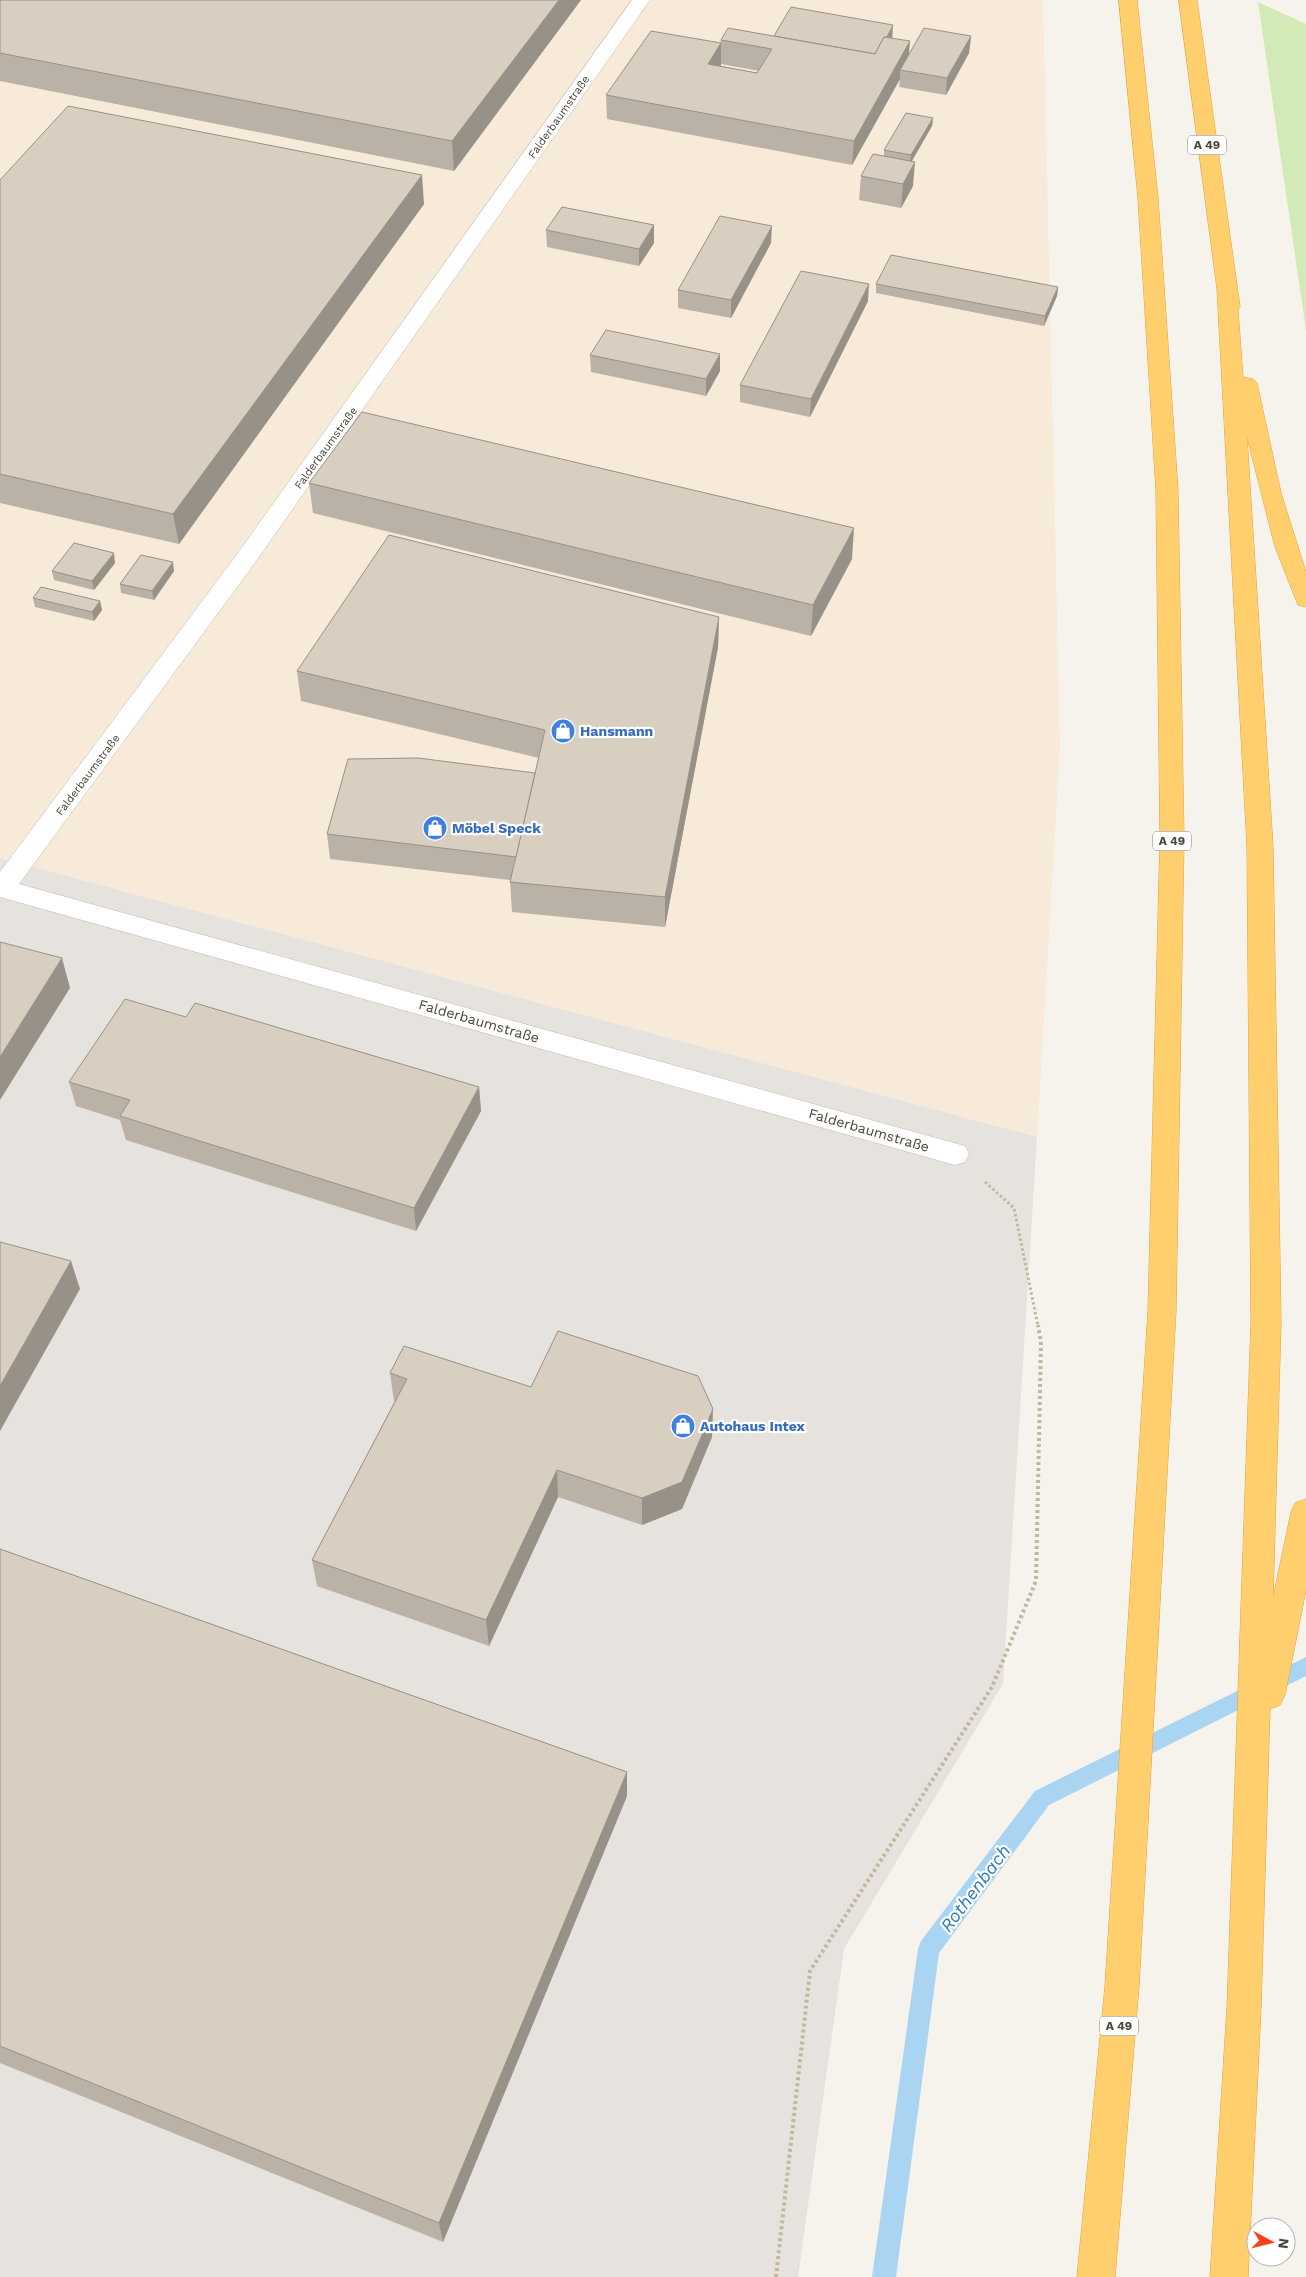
<svg xmlns="http://www.w3.org/2000/svg" width="1306" height="2277" font-family="'Work Sans',sans-serif">
<rect width="100%" height="100%" fill="#f6f3ec"/>
<path fill="#f7ead8" d="M0,0h1043l17,747 -23,390 -1037,-279z"/>
<path fill="#e6e2dd" d="M0,858l1037,279 -34,547 -159,265 -46,328h-798z"/>
<path fill="#d2eab5" d="M1258,2l48,22v306z"/>
<g fill="none" stroke-linecap="round" stroke-linejoin="round">
<path fill="#a9d4f2" fill-rule="evenodd" d="M1306,1657v19l-257,129 -110,148 -43,324h-24l46,-328 3,-8 114,-150z"/>
<defs>
<path id="minor" d="M632,0h18l-396,564 -235,320 946,262 4,8 -4,8 -10,3 -955,-268v-25l238,-319z"/>
<g id="highway">
<path d="M1119,0h18l21,198 20,293 6,348 -8,472 -37,675 -24,291h-38l28,-291 43,-675 12,-472 -4,-348 -18,-293z"/>
<path d="M1179,0h18l43,307 -2,3 5,67 10,2 4,4 24,110 25,79v35l-8,-2 -23,-58 -28,-110 26,410 8,475 -8,276 18,-86 4,-9 11,-4v91l-21,105 -5,10 -10,4 -9,299 -13,269h-38l17,-269 24,-686 -4,-475 -30,-558z"/>
</g>
</defs>
<use href="#minor" stroke="#c2bbae" stroke-width="1"/>
<use href="#highway" stroke="#e0a43c" stroke-width="1"/>
<path stroke="#c4b79f" stroke-width="3" stroke-dasharray="2.5 2.5" stroke-linecap="butt" d="M985,1182l29,26 24,118"/>
<path stroke="#c4b79f" stroke-width="4" stroke-dasharray="3 3" stroke-linecap="butt" d="M776,2277l34,-306 182,-284 44,-106 5,-239 -3,-17"/>
<use href="#minor" fill="#fff" fill-rule="evenodd"/>
<use href="#highway" fill="#ffcf6e" fill-rule="evenodd"/>
</g>
<g fill="#bab2a6" fill-rule="evenodd">
<path d="M0,0h581l-127,171 -454,-90z"/>
<path d="M774,36l118,2 16,18 63,-20 -2,17 -23,42 -47,-8 1,-8 -48,86 -245,-46 -1,-24 114,-52 1,-3zM721,64l38,7 -2,2 -36,-7z"/>
<path d="M933,118l-1,8 -20,35 1,25 -12,22 -42,-8 2,-24 23,-20v-6z"/>
<path d="M0,180l424,24 -245,340 -179,-41z"/>
<path d="M654,225v18l-15,23 -92,-19 -1,-17z"/>
<path d="M771,243l-40,75 -53,-10v-18z"/>
<path d="M876,284l182,3 -1,9 -13,30 -168,-33z"/>
<path d="M868,301l-58,116 -70,-15v-17z"/>
<path d="M590,355l130,16 -14,25 -115,-24z"/>
<path d="M309,483l543,76 -41,77 -498,-123z"/>
<path d="M115,563l-21,27 -40,-10 -2,-9z"/>
<path d="M174,571l-20,29 -33,-7 -1,-9z"/>
<path d="M33,598l67,3 2,9 -8,11 -59,-14z"/>
<path d="M719,617l-1,30 -53,280 -153,-15 -2,-32 -180,-21 -3,-25 208,-61 4,-15 -238,-57 -4,-30z"/>
<path d="M186,1017l293,70 2,24 -65,120 -290,-91 -6,-20 -44,-14 -7,-24z"/>
<path d="M390,1373l141,14 181,50 -30,72 -40,16 -84,-28 -69,149 -172,-60 -5,-26 83,-159h-1z"/>
<path d="M0,1549l627,223v24l-184,446 -443,-179z"/>
</g>
<g fill="#979187">
<path d="M559,0h22l-127,171 -2,-30z"/>
<path d="M893,25l-1,17 -18,19z"/>
<path d="M971,36l-2,17 -23,42 1,-17z"/>
<path d="M910,41l-2,24 -8,5v9l-48,86 2,-24z"/>
<path d="M721,43v24l-13,-3z"/>
<path d="M933,118l-1,8 -22,38 1,-9z"/>
<path d="M915,162l-2,24 -12,22 2,-24z"/>
<path d="M422,175l2,29 -245,340 -6,-30z"/>
<path d="M654,225v18l-15,23v-17z"/>
<path d="M772,226l-1,17 -40,75v-18z"/>
<path d="M869,284l-1,17 -58,116 1,-18z"/>
<path d="M1058,287l-1,9 -13,30 1,-10z"/>
<path d="M720,354v17l-14,25v-17z"/>
<path d="M854,528l-2,31 -41,77 2,-31z"/>
<path d="M114,553l1,10 -21,27 -2,-9z"/>
<path d="M173,562l1,9 -20,29 -2,-9z"/>
<path d="M100,601l2,9 -8,11 -2,-9z"/>
<path d="M719,617l-1,30 -53,280v-30z"/>
<path d="M62,958l8,30 -70,112v-43z"/>
<path d="M479,1087l2,24 -65,120 -2,-23z"/>
<path d="M71,1261l9,28 -80,142v-45z"/>
<path d="M713,1409l-1,28 -30,72 -40,16v-27z"/>
<path d="M557,1470l1,27 -69,149 -3,-26z"/>
<path d="M627,1772v24l-184,446 -4,-19z"/>
</g>
<g fill="#d8cfc1" stroke="#979187">
<path d="M0,0h559l-107,141 -452,-88z"/>
<path d="M791,7l102,18 -6,12h-3l-9,17 -101,-18z"/>
<path d="M728,28l147,26 9,-17 26,4 -56,100 -248,-46 45,-64 70,12 -13,21 49,9 15,-24 -51,-9z"/>
<path d="M924,28l47,8 -24,42 -47,-8z"/>
<path d="M68,106l354,69 -249,339 -173,-40v-294z"/>
<path d="M906,113l27,5 -22,37 -27,-5z"/>
<path d="M873,154l42,8 -12,22 -42,-8z"/>
<path d="M562,207l92,18 -15,24 -93,-19z"/>
<path d="M720,216l52,10 -41,74 -53,-10z"/>
<path d="M891,255l167,32 -13,29 -169,-32z"/>
<path d="M801,271l68,13 -58,115 -71,-14z"/>
<path d="M606,330l114,24 -14,25 -116,-24z"/>
<path d="M362,412l492,116 -41,77 -504,-122z"/>
<path d="M389,535l330,82 -54,280 -155,-15 35,-152 -248,-59z"/>
<path d="M74,543l40,10 -22,28 -40,-10z"/>
<path d="M141,555l32,7 -21,29 -32,-7z"/>
<path d="M41,587l59,14 -8,11 -59,-14z"/>
<path d="M418,758l117,15 -19,84 -189,-23 21,-75z"/>
<path d="M0,942l62,16 -62,99z"/>
<path d="M125,999l61,18 9,-14 284,84 -65,121 -294,-92 10,-16 -61,-18z"/>
<path d="M0,1242l71,19 -71,125z"/>
<path d="M558,1331l140,45 15,33 -31,73 -40,16 -85,-28 -71,150 -174,-60 95,-181 -17,-6 14,-27 127,41z"/>
<path d="M0,1549l627,223 -188,451 -439,-177z"/>
</g>
<defs>
<symbol id="shop-disc" viewBox="-11 -11 22 22"><circle r="9.5" fill="#3f7fe0" stroke="#fff"/><path d="M-5-2.5h2.3a2.7 3.5 0 0 1 5.4 0H5L5.5 6h-11ZM-1.5-2.5h3a1.5 2.3 0 0 0-3 0Z" fill="#fff"/></symbol>
</defs>
<g fill-rule="evenodd">
<use href="#shop-disc" x="549" y="717" width="28" height="28"/>
<use href="#shop-disc" x="421" y="814" width="28" height="28"/>
<use href="#shop-disc" x="669" y="1412" width="28" height="28"/>
</g>
<g text-anchor="middle" dominant-baseline="central" stroke-width="4.5" stroke-linejoin="round" paint-order="stroke">
<g font-size="11" fill="#4b4439" stroke="#fff">
<text transform="translate(559 117) rotate(-55)">Falderbaumstraße</text>
<text transform="translate(326 448) rotate(-54)">Falderbaumstraße</text>
<text transform="translate(88 775) rotate(-53)">Falderbaumstraße</text>
</g>
<g fill="#fff" stroke="#817c74" stroke-width="1">
<rect x="1188" y="135.5" width="38" height="19" rx="4"/>
<rect x="1153" y="831.5" width="38" height="19" rx="4"/>
<rect x="1100" y="2016.5" width="38" height="19" rx="4"/>
</g>
<g font-size="12" font-weight="bold" fill="#4b4439">
<text x="1207" y="145">A 49</text>
<text x="1172" y="841">A 49</text>
<text x="1119" y="2026">A 49</text>
</g>
<g font-size="14" font-weight="bold" fill="#366cbe" stroke="#fff" text-anchor="start">
<text x="580" y="731">Hansmann</text>
<text x="452" y="828">Möbel Speck</text>
<text x="700" y="1426">Autohaus Intex</text>
</g>
<g font-size="14" fill="#4b4439" stroke="#fff">
<text transform="translate(479 1021) rotate(16)">Falderbaumstraße</text>
<text transform="translate(869 1130) rotate(16)">Falderbaumstraße</text>
</g>
<g font-size="18" font-style="italic" fill="#2e7ab2" stroke="#fff">
<text transform="translate(975 1888) rotate(-53)">Rothenbach</text>
</g>
</g>
<g transform="translate(1271 2242) rotate(97)"><circle r="24" fill="#ffffff" stroke="#b7b4b0"/>
<path d="M0-4L9 19L0 12L-9 19Z" fill="#fc3f1d"/>
<text y="-8" font-size="14" font-weight="bold" text-anchor="middle" fill="#4b4439">N</text>
</g>
</svg>
